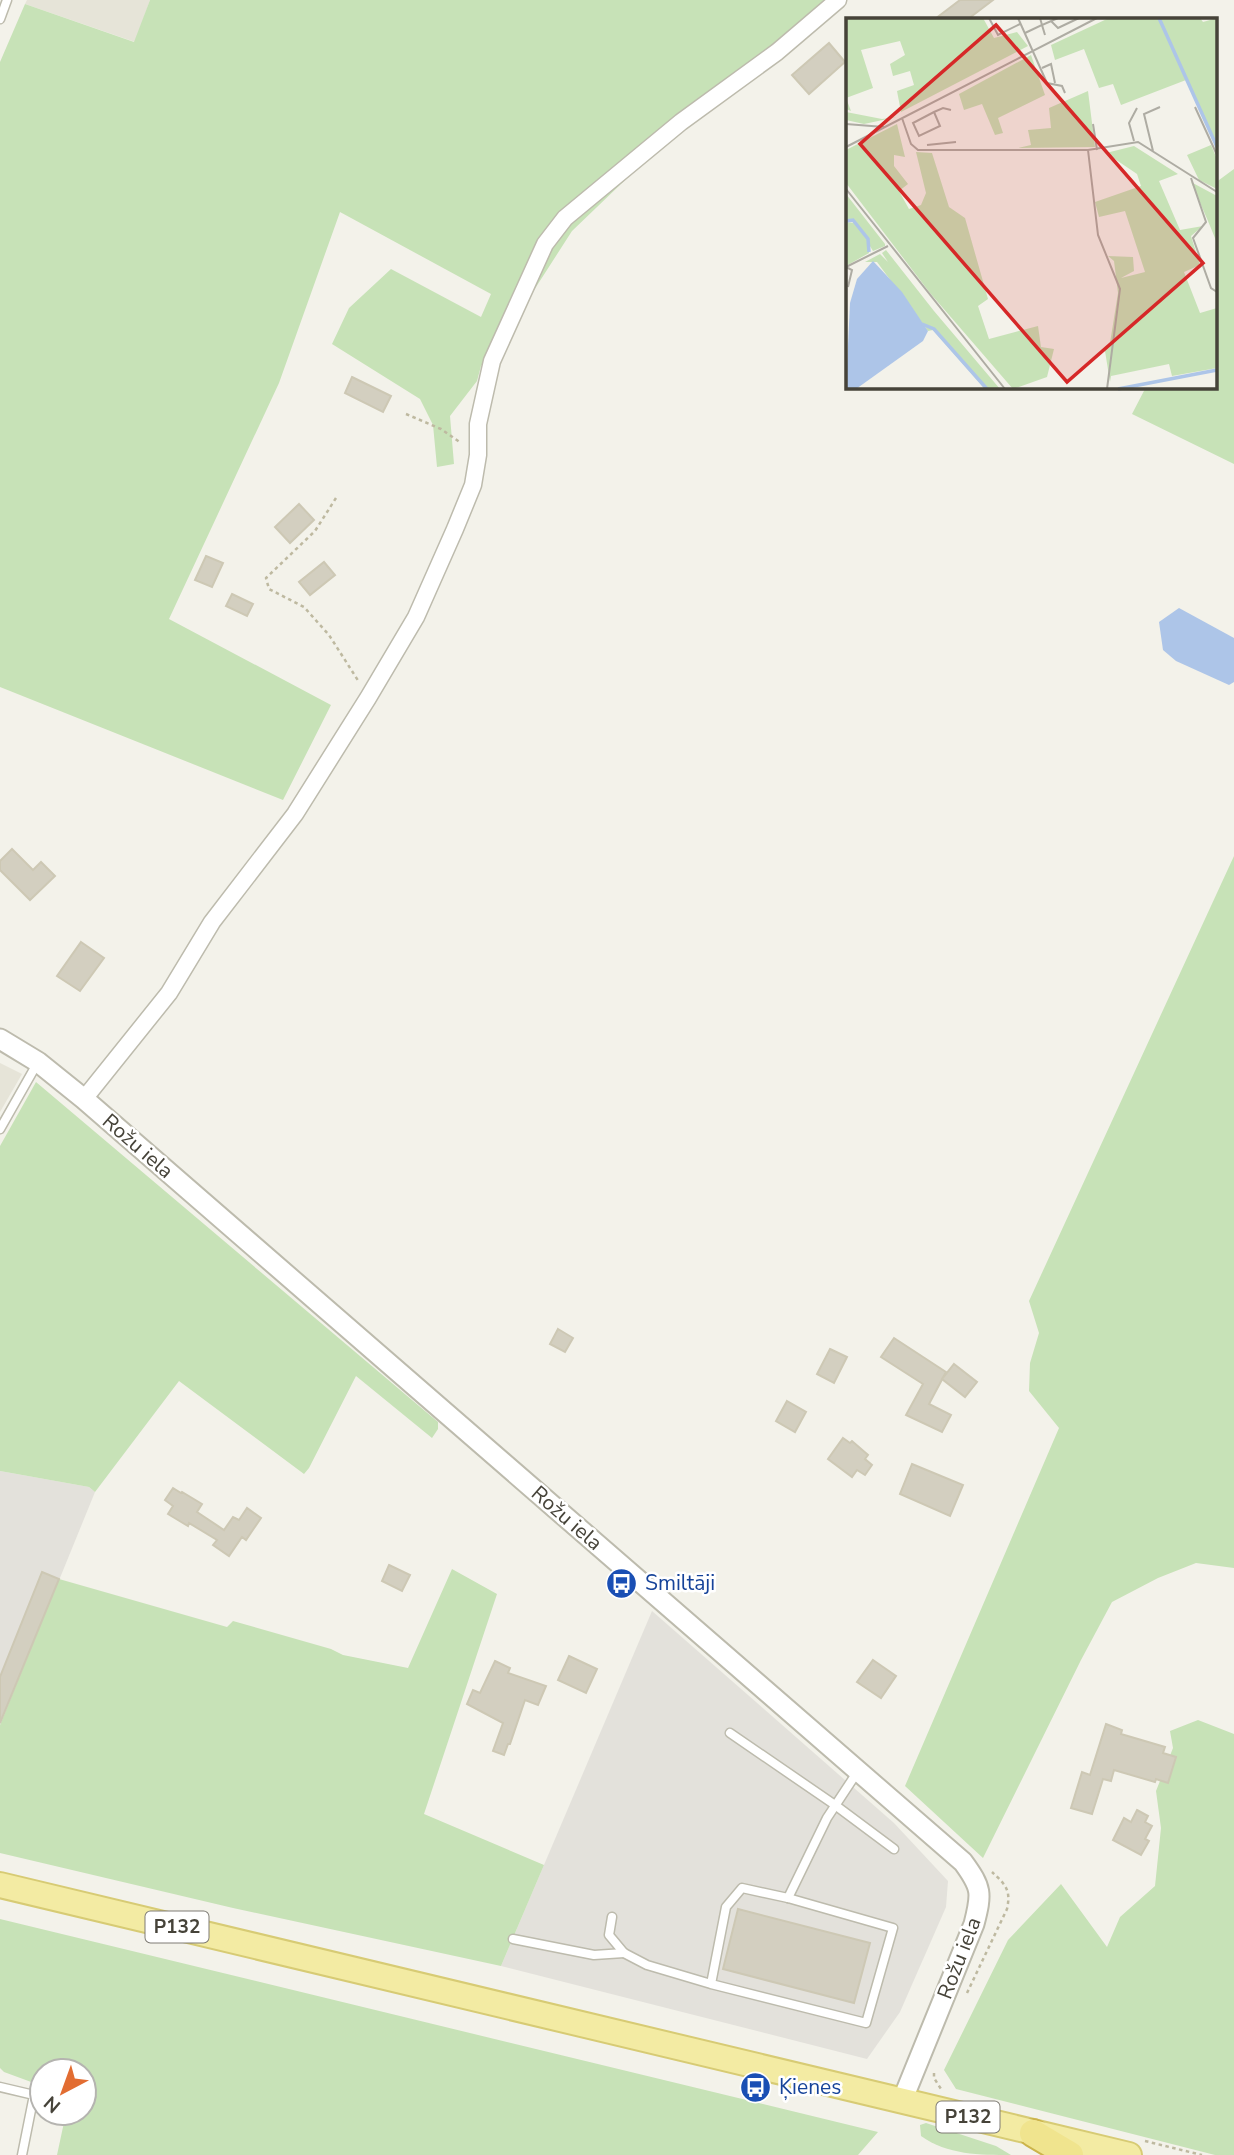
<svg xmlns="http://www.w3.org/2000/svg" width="1234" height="2155" font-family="'Nunito Sans',sans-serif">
<rect width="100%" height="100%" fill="#f3f2ea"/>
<g fill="#e6e4d8">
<path d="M27,0h123l-15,42 -110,-38z"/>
<path d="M0,1063l22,11 -22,38z"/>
</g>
<g fill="#e3e1db">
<path d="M0,1471l89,16 6,5 -95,233z"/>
<path d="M652,1611l242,212 54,58 -2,26 -46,105 -33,47 -366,-93z"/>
</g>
<g fill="#c7e2b7">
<path d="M150,0h694l-79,67 -118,92 -75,72 -63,98 -28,37 -4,15 -27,35 4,48 -17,3 -4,-42 -13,-26 -88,-55 17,-36 42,-39 90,48 10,-23 -151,-82 -61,171 -110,236 162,86 -48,95 -283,-113v-625l25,-58 109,38z"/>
<path d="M1234,169v295l-102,-50 14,-27h69v-92h1l-1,-2v-110z"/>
<path d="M1234,856v712l-38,-5 -38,15 -46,24 -31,58 -98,198 -78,-72 154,-358 -30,-37 1,-28 9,-30 -10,-32z"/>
<path d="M36,1082l402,340v7l-6,9 -76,-62 -47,92 -5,6 -125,-93 -84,111 -6,-5 -89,-16v-325z"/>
<path d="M452,1569l45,25 -73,220 120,51 -43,101 -268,-58 -233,-55v-128l59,-146 168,48 6,-6 98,28 12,6 65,13z"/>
<path d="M1198,1720l36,14v421h-19l-259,-66 -12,-19 64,-130 53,-56 46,63 13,-30 35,-31 6,-58 -5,-37 17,-43 -3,-17z"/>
<path d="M0,1919l878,213 -20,23h-801l9,-42h18v-42h-42v15l-38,-14 -4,-4z"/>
<path d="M926,2123l70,23 15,9c-31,0 -64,0 -90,-19l-1,-11z"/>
</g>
<path fill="#adc5e8" d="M1179,608l55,30v44l-5,3 -53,-24 -13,-11 -4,-28z"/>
<g fill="#d3cfc0" stroke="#cdc8b4" stroke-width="2">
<path d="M960,0h33l-25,19h-33z"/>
<path d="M829,43l16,19 -36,32 -17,-19z"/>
<path d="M352,377l39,19 -8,16 -38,-19z"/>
<path d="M299,504l15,16 -24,23 -15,-16z"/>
<path d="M206,556l17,7 -11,24 -17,-7z"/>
<path d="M324,562l11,13 -25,20 -11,-13z"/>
<path d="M232,594l21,10 -6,12 -21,-10z"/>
<path d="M12,849l21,21 8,-8 14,14 -25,24 -30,-30v-9z"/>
<path d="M81,942l23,16 -24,33 -23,-15z"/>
<path d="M558,1329l15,9 -8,14 -15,-8z"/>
<path d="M894,1338l52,34 -17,32 22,11 -9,17 -36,-17 17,-31 -42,-27z"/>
<path d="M830,1349l17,8 -13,26 -17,-9z"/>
<path d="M954,1364l23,18 -12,15 -23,-18z"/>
<path d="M787,1401l19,11 -11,20 -19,-11z"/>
<path d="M843,1438l7,5 2,-2 16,14 -3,4 7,6 -7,10 -8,-5 -5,7 -24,-18z"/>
<path d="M912,1464l51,21 -13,31 -50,-22z"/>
<path d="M173,1488l8,5 1,-1 20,12 -5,8 27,18 9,-13 6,3 8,-12 14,10 -15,22 -4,-3 -13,19 -16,-11 4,-5 -28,-17 -1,3 -20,-12 5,-8 -8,-6z"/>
<path d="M389,1565l21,10 -8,16 -20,-10z"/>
<path d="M42,1572l17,7 -59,144v-46z"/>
<path d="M569,1656l28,13 -11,24 -28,-13z"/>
<path d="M873,1660l23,16 -15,22 -24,-16z"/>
<path d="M495,1661l15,7 -2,5 38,13 -8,19 -13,-5 -15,44h-2l-4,11 -11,-4 10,-28 -36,-19 6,-14 7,3z"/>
<path d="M1106,1724l16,6 -1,4 44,13 -2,6 13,4 -8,26 -12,-4 -1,3 -41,-12 -3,11 -8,-2 -11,35 -21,-6 11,-36 8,3z"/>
<path d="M1137,1810l11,6 -3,6 7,4 -7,13 4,2 -8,14 -28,-15 11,-22 7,4z"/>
<path d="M738,1909l132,34 -16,60 -131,-34z"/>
</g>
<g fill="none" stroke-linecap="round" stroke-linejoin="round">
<defs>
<g id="service">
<path d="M0,19l7,-19"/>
<path d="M0,1129l38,-67"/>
<path d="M730,1733l105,72 59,44"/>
<path d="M788,1898l39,-80 31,-47"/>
<path d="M612,1917l-3,18 15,18 23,12 64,19 155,39 27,-95 -105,-30 -46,-10 -16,19 -15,77"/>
<path d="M513,1939l81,16 30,-2"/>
<path d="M0,2087l34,8 -12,60"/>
</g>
<path id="minor" d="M84,1099l85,-106 43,-71 83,-108 73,-116 48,-81 39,-88 18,-44 5,-30v-31l14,-63 53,-117 20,-26 116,-96 96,-70 61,-52"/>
<path id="tertiary" d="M0,1039l38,23 46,37 879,763c19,26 19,31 11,62l-72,177"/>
<path id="primary" d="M0,1885l1129,270"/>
<path id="trunk" d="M1033,2133l37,22"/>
</defs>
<use href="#service" stroke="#bdbbad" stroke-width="11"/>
<use href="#minor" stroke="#bdbbad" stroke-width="19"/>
<use href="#tertiary" stroke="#bdbbad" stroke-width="23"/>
<use href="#primary" stroke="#d7cb74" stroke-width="28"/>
<use href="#trunk" stroke="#ccb44b" stroke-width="30"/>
<g stroke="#beb9a0" stroke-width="2.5" stroke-dasharray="3.5 3.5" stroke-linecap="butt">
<path d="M406,414l35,15 20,14"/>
<path d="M336,498l-21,33 -49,47 3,11 35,18 25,28 30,47"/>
<path d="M967,1993l40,-84c4,-19 -1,-24 -15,-37"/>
<path d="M934,2073v5l7,11"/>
<path d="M1145,2141l57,14"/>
</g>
<use href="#service" stroke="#fff" stroke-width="8"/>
<use href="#minor" stroke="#fff" stroke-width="16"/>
<use href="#tertiary" stroke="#fff" stroke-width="19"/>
<use href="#primary" stroke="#f3eba3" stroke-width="24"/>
<use href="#trunk" stroke="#f0e48e" stroke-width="26"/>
</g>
<defs>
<symbol id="bus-disc" viewBox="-11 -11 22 22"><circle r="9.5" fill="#1a4fb4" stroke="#fff"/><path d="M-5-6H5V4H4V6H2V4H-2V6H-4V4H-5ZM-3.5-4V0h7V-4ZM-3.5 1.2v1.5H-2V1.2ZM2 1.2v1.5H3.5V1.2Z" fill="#fff"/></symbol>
</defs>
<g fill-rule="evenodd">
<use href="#bus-disc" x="604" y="1566" width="35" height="35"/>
<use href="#bus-disc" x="738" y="2070" width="35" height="35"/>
</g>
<g text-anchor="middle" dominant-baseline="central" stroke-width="5" stroke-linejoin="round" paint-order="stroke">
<g fill="#fff" stroke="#7e7b74" stroke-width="2">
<rect x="145.5" y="1911.5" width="63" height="31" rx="5"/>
<rect x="936.5" y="2101.5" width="63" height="31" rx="5"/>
</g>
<g font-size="19" font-weight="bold" fill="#464339">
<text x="177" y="1927">P132</text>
<text x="968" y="2117">P132</text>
</g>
<g font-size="21" fill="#464339" stroke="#fff">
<text transform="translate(138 1146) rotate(41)">Rožu iela</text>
<text transform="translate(567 1518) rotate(41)">Rožu iela</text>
<text transform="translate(959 1958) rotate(-69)">Rožu iela</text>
</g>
<g font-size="21" fill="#164399" stroke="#fff" text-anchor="start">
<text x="645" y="1583">Smiltāji</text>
<text x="779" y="2087">Ķienes</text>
</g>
</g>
<g transform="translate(846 18)">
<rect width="371" height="371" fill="#f3f2ea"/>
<path d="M0,0h137l11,20 23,-6 11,14 -127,66 -4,-21 17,-6 -4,-14 -17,5 -3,-12 15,-9 -5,-14 -39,9 12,38 -27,10 5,13 -5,-2zM263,0h91l3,4 14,-4v131l-31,-69 -65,25 -8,-21 -14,4 -15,-39 -29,11 -4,-15zM185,37l14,40 -47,23 5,15 -8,2 -13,-31 -18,6 -5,-16zM242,73l7,56 -77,1 13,-3 -3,-15 23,-2 -2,-20zM0,94l36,7 15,-2 -33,7 -18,-4zM51,106l8,33 -11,-2v11l14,18 -9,7 10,18 12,-4 5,-12 -10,-41 16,1 17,54 16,11 23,81 -10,7 11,33 49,-13 3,21 13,2 -7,28 -34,12 -83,-96 -84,-110v-33zM365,127l6,14v30l-18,-9 -12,-25zM288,128l44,28 -19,7 21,49 23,-4 -12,10 9,29 -16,7 16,41 17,-5v60l-45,8 -3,-12 -58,12 -1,6 -5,-31 5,-8 8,-50 -4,-32 -6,-5 25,1 1,14 -13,7 24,-6 -20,-61 -26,6 -4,-15 46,-16 -4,-12 -31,-21zM345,164l26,14v47l-9,-22zM0,176l39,50v2l-12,5 -19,-31 -8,1zM0,204l9,1 13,17 1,13 -23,13zM40,232l48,61 66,78h-15l-52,-59 -5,1 -51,-69h-12l15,-8 8,8 -6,-9z" fill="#c7e2b7"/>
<path d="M27,243l29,31 26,39 -5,10 -67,48h-10l4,-86 7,-24z" fill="#adc5e8"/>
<path fill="none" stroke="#adc5e8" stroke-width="3.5" d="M313,0l58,129M0,203l7,-1 15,19 1,13M76,306l12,5 53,60M272,371l99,-19"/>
<path fill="none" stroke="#aeaca3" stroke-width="2" d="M143,0l9,17 22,-11M172,0l29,65 15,3 3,7M205,3l7,7 21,-10M179,15l17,-8 -2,-7M199,17l-3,-10 16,-7M196,50l9,-4 4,19M349,89l22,48M88,94l6,14 -21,10 -6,-13 21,-11 9,-4 8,2M56,100l9,26 7,6h170l50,-8 79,50M0,106l38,3M247,106l4,26M288,123l-5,-18 8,-15M81,127l29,-3M0,129l251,-129M242,132l10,85 22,54 -13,100M307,133l-9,-37 16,-7M345,160l15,44 -13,16 18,50 6,4M0,171l159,200M0,249l42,-21M0,249l6,3 -4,17"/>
<path fill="#d62828" fill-opacity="0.15" stroke="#d62828" stroke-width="3.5" d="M150,7l207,238 -136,119 -207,-238z"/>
<rect width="371" height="371" fill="none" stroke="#464339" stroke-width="3.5"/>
</g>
<g transform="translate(63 2092) rotate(221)"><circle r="33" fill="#ffffff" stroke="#b5b4b0" stroke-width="2"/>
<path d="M0-5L12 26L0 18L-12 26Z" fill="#e26d32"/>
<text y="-10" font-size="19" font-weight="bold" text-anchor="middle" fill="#464339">N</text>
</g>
</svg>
